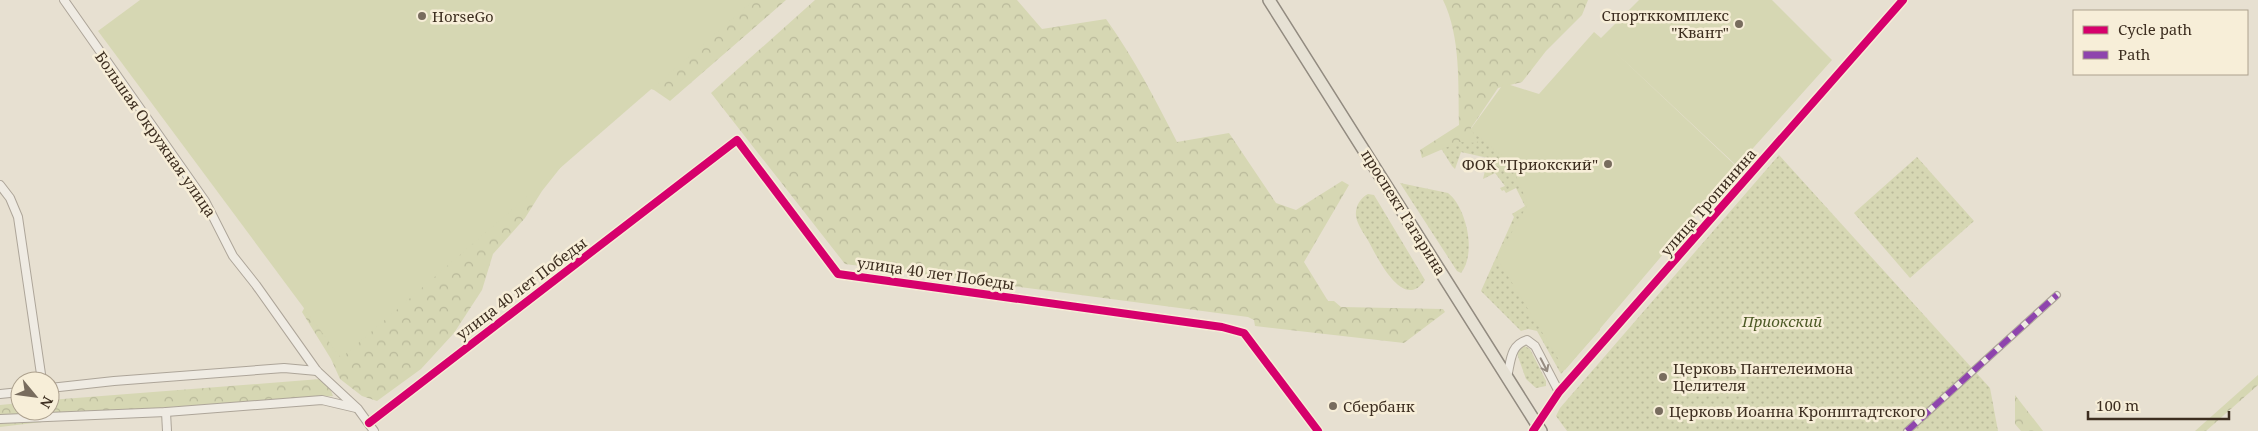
<svg xmlns="http://www.w3.org/2000/svg" width="2258" height="431" font-family="'Noto Serif',serif">
<defs>
<pattern id="grass-dots" width="8" height="8" patternUnits="userSpaceOnUse" patternTransform="scale(1.25)"><rect width="8" height="8" fill="#d6d7b3"/><path d="M2 2h.1M6 6h.1" fill="none" stroke="#b9b99a" stroke-width="1.8" stroke-linecap="round"/></pattern>
<pattern id="forest-crowns" width="20" height="18" patternUnits="userSpaceOnUse" patternTransform="scale(1.25)"><rect width="20" height="18" fill="#d6d7b3"/><path d="M2 6a3 3 0 1 1 6 0M12 15a3 3 0 1 1 6 0" fill="none" stroke="#b9b99a"/></pattern>
</defs>
<rect width="100%" height="100%" fill="#e7e0d1"/>
<g fill="url(#grass-dots)">
<path d="M1463,124l48,37 89,163v6l-39,44 -24,-43 -9,-2 -7,2 -40,-40 33,-74 -2,-3 13,-8 -9,-18 -10,5 -2,-3 -2,1 -2,-3 5,-2 -10,-13 -12,6 5,-21 -27,-6 -6,17 -3,-3 -15,-24z"/>
<path d="M1779,155l211,233 8,43h-431l-11,-15 4,-8z"/>
<path d="M1917,157l57,64 -64,57 -56,-65z"/>
<path d="M1400,183l48,10c18,14 29,60 13,80l-4,-2z"/>
<path d="M1368,194l6,1 51,85c-21,32 -47,-21 -55,-36 -4,-8 -13,-19 -14,-28 -1,-9 4,-18 12,-22z"/>
<path d="M1523,345l7,4 16,32v5l-10,2 -10,-9 -10,-28z"/>
</g>
<g fill="url(#forest-crowns)">
<path d="M740,0h46l-116,101 -16,-11 -23,-7z"/>
<path d="M815,0h202l25,29 64,-10c28,39 49,80 71,123l52,-9 47,70 20,7 46,-29 7,4 -45,77 24,39h6l7,6 102,2 2,3 -41,31 -149,-17 -1,-6 -6,-3 -403,-53 -134,-171z"/>
<path d="M1443,0h145l-6,15 -36,36 -24,31 -24,6 -27,40 7,15 -19,-1 -37,16 -2,-8 39,-25c-1,-41 2,-88 -16,-125z"/>
<path d="M570,146l-9,21 -19,24 -17,27 -32,36 -11,36 -28,43 -33,36 -44,32 -15,-5 -22,-17 -9,-20 -29,-47 16,-28z"/>
<path d="M2258,375v10l-52,46h-11z"/>
<path d="M320,379l10,9 3,8 -164,11 -169,20v-22l20,-2v8h30v-11z"/>
<path d="M2015,395l28,36h-22l-6,-7z"/>
</g>
<g fill="#d6d7b3">
<path d="M140,0h614l-413,358 -243,-327z"/>
<path d="M1639,0h133l60,60 -95,106 -123,-115 123,116 -172,203 -68,-112 31,-54 -18,-42 -40,-32 34,-47 35,11 55,-62 7,6z"/>
</g>
<g fill="none" stroke-linecap="round" stroke-linejoin="round">
<defs>
<path id="pedestrian" d="M1907,431l150,-136"/>
<g id="minor">
<path d="M64,0l141,201 28,55 23,29 61,86 41,38 16,22"/>
<path d="M0,185l10,13 8,19 24,164"/>
<path d="M1507,377c4,-16 3,-32 20,-37l8,6 24,46"/>
<path d="M50,388l64,-7 170,-13 33,3"/>
<path d="M0,394l20,-2"/>
<path d="M166,412l1,19"/>
<path d="M0,419l166,-7 156,-12 34,8"/>
<path d="M369,423l368,-283 101,134 384,53 22,6 74,98"/>
<path d="M1533,431l26,-39 344,-392"/>
</g>
<path id="primary" d="M1269,0l272,431"/>
</defs>
<use href="#pedestrian" stroke="#ada599" stroke-width="8"/>
<use href="#minor" stroke="#ada599" stroke-width="10"/>
<use href="#primary" stroke="#928b80" stroke-width="14"/>
<use href="#pedestrian" stroke="#efebe3" stroke-width="5.5"/>
<use href="#minor" stroke="#efebe3" stroke-width="8"/>
<use href="#primary" stroke="#e6e1d4" stroke-width="11"/>
<path stroke="#8e44ad" stroke-width="6" stroke-dasharray="12 6" stroke-linecap="butt" d="M1907,431l150,-136"/>
<defs>
<g id="cycleway">
<path d="M369,423l368,-283 101,134 384,53 22,6 74,98"/>
<path d="M1533,431l26,-39 344,-392"/>
</g>
</defs>
<use href="#cycleway" stroke="#f7eed8" stroke-width="11"/>
<use href="#cycleway" stroke="#d6006c" stroke-width="8"/>
</g>
<defs><path id="oneway-shaft" d="M-6 0H5M1.5-3L5.5 0L1.5 3" fill="none" stroke-width="1.6" stroke-linecap="round" stroke-linejoin="round" transform="scale(1.25)"/></defs>
<use stroke="#968c82" href="#oneway-shaft" transform="translate(1544 365) rotate(63)"/>
<g fill="#786c5e" stroke="#f7eed8" stroke-width="2">
<circle cx="422" cy="16" r="5"/>
<circle cx="1739" cy="24" r="5"/>
<circle cx="1608" cy="164" r="5"/>
<circle cx="1663" cy="377" r="5"/>
<circle cx="1333" cy="406" r="5"/>
<circle cx="1659" cy="411" r="5"/>
</g>
<g text-anchor="middle" dominant-baseline="central" stroke-width="5" stroke-linejoin="round" paint-order="stroke">
<g font-size="15" fill="#3d2e20" stroke="#f7eed8" text-anchor="start">
<text x="1729" y="15" text-anchor="end">Спортккомплекс<tspan x="1729" dy="17">"Квант"</tspan></text>
<text x="432" y="16">HorseGo</text>
<text x="1598" y="164" text-anchor="end">ФОК "Приокский"</text>
<text x="1673" y="368">Церковь Пантелеимона<tspan x="1673" dy="17">Целителя</tspan></text>
<text x="1343" y="406">Сбербанк</text>
<text x="1669" y="411">Церковь Иоанна Кронштадтского</text>
</g>
<g font-size="15" fill="#3d2e20" stroke="#f7eed8">
<text transform="translate(156 134) rotate(55)">Большая Окружная улица</text>
<text transform="translate(1708 202) rotate(-49)">улица Тропинина</text>
<text transform="translate(1404 212) rotate(58)">проспект Гагарина</text>
<text transform="translate(936 273) rotate(8)">улица 40 лет Победы</text>
<text transform="translate(521 288) rotate(-37)">улица 40 лет Победы</text>
</g>
<g font-size="15" font-style="italic" fill="#4d5a26" stroke="#f7eed8">
<text x="1782" y="321">Приокский</text>
</g>
</g>
<rect x="2073" y="10" width="175" height="65" fill="#f7eed8" stroke="#ada18e"/>
<rect x="2083" y="26" width="25" height="8" fill="#d6006c" stroke="#ada18e"/>
<text x="2118" y="35" font-size="15" fill="#3d2e20">Cycle path</text>
<rect x="2083" y="51" width="25" height="8" fill="#8e44ad" stroke="#ada18e"/>
<text x="2118" y="60" font-size="15" fill="#3d2e20">Path</text>
<g transform="translate(35 396) rotate(119)"><circle r="24" fill="#f7eed8" stroke="#ada18e"/>
<path d="M0-4L9 19L0 12L-9 19Z" fill="#786c5e"/>
<text y="-8" font-size="14" font-weight="bold" text-anchor="middle" fill="#3d2e20">N</text>
</g>
<path d="M2088 411v8h141v-8" fill="none" stroke="#3d2e20" stroke-width="2.5"/>
<text x="2096" y="411" font-size="15" fill="#3d2e20" stroke="#f7eed8" stroke-width="4" paint-order="stroke">100 m</text>
</svg>
